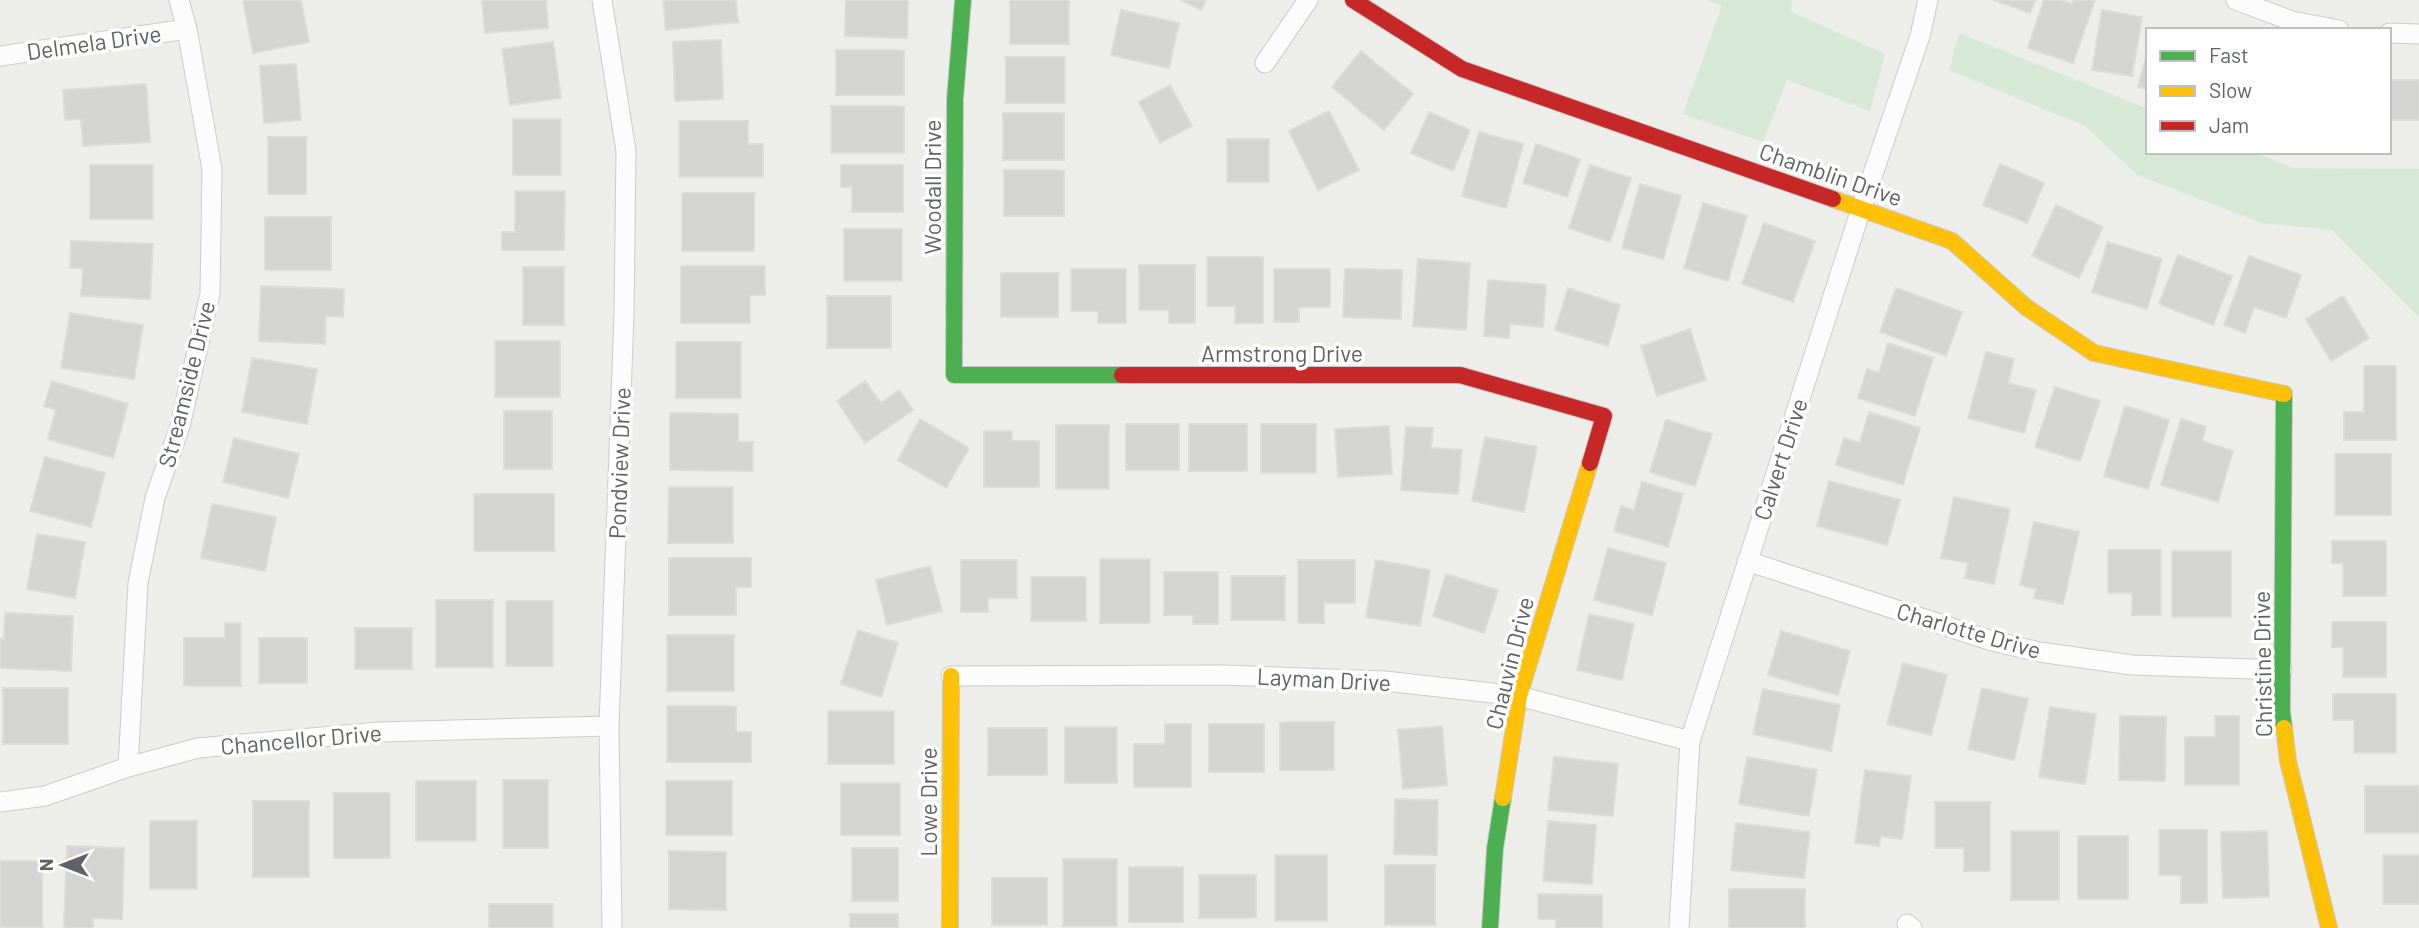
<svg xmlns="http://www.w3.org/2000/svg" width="2419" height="928" font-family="Barlow,sans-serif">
<rect width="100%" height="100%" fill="#edede9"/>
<g fill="#d7e9d6">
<path d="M1707,0h85l-2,11 95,43 -15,57 -83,-31 -24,62 -80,-28 39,-108z"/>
<path d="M1959,33l189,76v43h106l39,16 126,1v148l-87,-87 -70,-7 -125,-48 -52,-49 -136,-56z"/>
</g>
<g fill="#d4d4d2" stroke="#dcdcd8" stroke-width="2">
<path d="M243,0h58l8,42 -56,11z"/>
<path d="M482,0h64l2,28 -63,5z"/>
<path d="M663,0h73l2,22 -72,8z"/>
<path d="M846,0h62l-1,38 -62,-2z"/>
<rect x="1010" y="0" width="59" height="44"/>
<path d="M1181,0h25l-5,10z"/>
<path d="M1993,0h42l-5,13z"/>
<path d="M2044,0h16l12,4 2,-4h21l-22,63 -45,-15z"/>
<path d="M1121,10l58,13 -10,45 -58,-13z"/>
<path d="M2102,10l40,7 -10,59 -40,-6z"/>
<path d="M721,40l2,59 -48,2 -2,-59z"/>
<path d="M553,42l8,56 -51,7 -8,-56z"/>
<rect x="836" y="50" width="68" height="45"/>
<path d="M2148,50v39l-10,-2z"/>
<path d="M1361,51l52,43 -29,36 -52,-43z"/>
<rect x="1006" y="57" width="59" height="46"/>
<path d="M296,64l5,56 -37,3 -4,-57z"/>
<rect x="2389" y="80" width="30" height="40"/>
<path d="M146,84l4,58 -67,4 -2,-27 -16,1 -2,-30z"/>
<path d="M1170,85l22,41 -32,17 -21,-41z"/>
<rect x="831" y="106" width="73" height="47"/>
<path d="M1329,111l30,59 -41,20 -29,-59z"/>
<path d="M1429,112l41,18 -17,41 -42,-18z"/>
<rect x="1003" y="113" width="61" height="47"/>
<rect x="513" y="119" width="48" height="56"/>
<path d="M679,121h69v23h15v33h-84z"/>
<path d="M1479,132l44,12 -17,64 -44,-12z"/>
<rect x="268" y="137" width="38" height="57"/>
<rect x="1227" y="139" width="42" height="43"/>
<path d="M1536,144l44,15 -13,38 -44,-14z"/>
<path d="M2000,164l44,19 -17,40 -44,-18z"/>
<rect x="90" y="165" width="63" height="54"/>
<path d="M841,165h62v47h-51v-25h-11z"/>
<path d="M1590,165l41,13 -21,64 -41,-14z"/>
<rect x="1004" y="170" width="60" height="46"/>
<path d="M1640,184l41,12 -18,63 -41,-11z"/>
<path d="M515,191h50l-1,59h-62v-18h13z"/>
<rect x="682" y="193" width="72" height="58"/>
<path d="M1703,203l44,13 -19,65 -44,-13z"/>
<path d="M2056,205l47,22 -24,51 -47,-22z"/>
<rect x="265" y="217" width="66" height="53"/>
<path d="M1764,223l51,18 -22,61 -51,-18z"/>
<rect x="844" y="229" width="58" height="52"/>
<path d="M71,241l82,3 -3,55 -69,-3 2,-28h-13z"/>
<path d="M2108,242l54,17 -15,50 -55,-17z"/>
<path d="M2178,255l54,21 -19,49 -54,-21z"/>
<path d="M2249,256l52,19 -15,43 -32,-11 -9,26 -21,-8z"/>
<path d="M1207,257h56v66h-28v-17h-28z"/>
<path d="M1418,259l52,4 -4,67 -53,-4z"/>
<path d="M1139,265h56v58h-26v-13h-30z"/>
<path d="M681,266h84v29h-15v28h-69z"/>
<rect x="523" y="267" width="41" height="58"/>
<path d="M1071,269h55v54h-28v-12h-27z"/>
<path d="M1274,269h56v38h-31v15h-25z"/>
<path d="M1345,269l57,1 -1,49 -58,-2z"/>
<rect x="1001" y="273" width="57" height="44"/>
<path d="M1488,280l58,5 -3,42 -33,-3 -1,14 -25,-2z"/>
<path d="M261,286l83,3 -1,28 -17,-1 -1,28 -66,-3z"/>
<path d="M1568,288l52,17 -12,41 -53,-16z"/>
<path d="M1896,288l66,24 -16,44 -66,-24z"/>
<rect x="827" y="296" width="64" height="52"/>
<path d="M2343,296l26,42 -38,23 -25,-42z"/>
<path d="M70,313l73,12 -9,54 -73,-11z"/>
<path d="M1690,329l16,51 -49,16 -16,-50z"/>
<rect x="495" y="341" width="65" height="56"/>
<rect x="676" y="342" width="65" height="56"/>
<path d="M1888,343l45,15 -18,58 -57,-18 9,-29 12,4z"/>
<path d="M1986,352l28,7 -6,24 28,7 -12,43 -56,-15z"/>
<path d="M252,358l65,11 -10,55 -65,-12z"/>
<path d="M2364,366h32v74h-52v-28h20z"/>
<path d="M52,381l76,23 -15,54 -65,-19 8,-29 -12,-4z"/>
<path d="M865,381l16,22 18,-13 14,20 -48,33 -28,-42z"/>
<path d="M2055,387l45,14 -20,60 -45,-14z"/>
<path d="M2125,406l44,14 -21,69 -44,-13z"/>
<rect x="504" y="411" width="48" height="58"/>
<path d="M1869,412l51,16 -17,57 -67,-20 8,-27 16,5z"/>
<path d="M670,413l68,1v28h15v29l-83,-1z"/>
<path d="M920,419l49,29 -23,40 -48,-28z"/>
<path d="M2181,419l25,8 -4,14 31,10 -15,51 -57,-17z"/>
<path d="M1666,420l46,14 -17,52 -45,-14z"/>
<rect x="1126" y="424" width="53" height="46"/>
<rect x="1189" y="424" width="58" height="47"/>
<rect x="1261" y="424" width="55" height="49"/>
<rect x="1056" y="425" width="53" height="64"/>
<path d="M1389,426l3,48 -54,3 -3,-48z"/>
<path d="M1406,427l27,1 -2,20 31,2 -4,44 -57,-4z"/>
<path d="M984,431h28v10h27v46h-55z"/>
<path d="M1485,437l52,10 -13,65 -52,-11z"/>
<path d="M234,438l65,16 -11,44 -65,-16z"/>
<rect x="2335" y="454" width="56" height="61"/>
<path d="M45,457l60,16 -14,54 -61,-16z"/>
<path d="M1829,481l71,19 -13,45 -70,-19z"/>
<path d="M1642,482l41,12 -15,53 -54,-16 7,-25 13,4z"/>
<path d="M669,487h64v56h-65z"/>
<rect x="474" y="494" width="80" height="57"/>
<path d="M1954,497l56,12 -16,75 -29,-6 3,-15 -27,-5z"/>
<path d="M212,504l64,13 -11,54 -64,-13z"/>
<path d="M2034,522l45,10 -16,72 -29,-6 2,-9 -16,-4z"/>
<path d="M37,534l48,8 -10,56 -48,-9z"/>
<path d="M2332,541h54v55h-43v-33h-11z"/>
<path d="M1608,548l58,15 -14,52 -58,-15z"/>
<path d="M2108,550h53v65h-29v-22h-24z"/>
<rect x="2172" y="551" width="59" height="66"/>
<path d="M669,558h82v29h-15v28h-67z"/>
<rect x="1100" y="559" width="50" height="64"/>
<path d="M961,560h56v38h-29v14h-27z"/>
<path d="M1298,560h57v43h-31v20h-26z"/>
<path d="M1376,560l54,10 -10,56 -54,-9z"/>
<path d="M930,566l12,45 -55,14 -11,-45z"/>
<path d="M1164,572h54v52h-25v-9h-29z"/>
<path d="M1446,574l52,16 -14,43 -51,-17z"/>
<rect x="1231" y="576" width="54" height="44"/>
<rect x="1031" y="577" width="55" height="44"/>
<rect x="436" y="600" width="57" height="67"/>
<rect x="506" y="601" width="47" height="65"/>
<path d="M5,613l68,3 -2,55 -71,-3v-30l4,1z"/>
<path d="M1589,614l45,10 -12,56 -45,-10z"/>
<path d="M2332,622h54v55h-43v-30h-11z"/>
<path d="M225,623h16v63h-57v-48h41z"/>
<rect x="355" y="628" width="57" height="41"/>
<path d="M858,630l40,13 -17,54 -40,-13z"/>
<path d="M1781,631l69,20 -12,44 -70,-20z"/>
<rect x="667" y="635" width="67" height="56"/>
<rect x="259" y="638" width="48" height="45"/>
<path d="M1903,663l44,12 -16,60 -44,-11z"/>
<rect x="3" y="688" width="65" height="56"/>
<path d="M1982,688l46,11 -14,61 -46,-11z"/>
<path d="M1763,689l77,16 -9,46 -78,-17z"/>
<path d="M2333,694h63v59h-42v-33h-21z"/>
<path d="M667,706h69v26h15v30h-84z"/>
<path d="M2050,707l46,7 -11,70 -46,-7z"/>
<rect x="828" y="711" width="66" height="53"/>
<path d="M2120,716l46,1 -1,64 -46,-1z"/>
<path d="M2215,716h24v69h-54v-48h30z"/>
<rect x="1280" y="722" width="54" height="48"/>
<path d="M1165,724h26v63h-57v-43h31z"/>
<rect x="1209" y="724" width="55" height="48"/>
<path d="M1442,726l5,59 -44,4 -5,-59z"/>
<rect x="1065" y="727" width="52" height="56"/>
<rect x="988" y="728" width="59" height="47"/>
<path d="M1554,757l64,7 -5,52 -65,-6z"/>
<path d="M1747,757l70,13 -8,46 -70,-12z"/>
<path d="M1865,770l46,6 -9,63 -21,-3 -2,10 -24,-3z"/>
<rect x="503" y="780" width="45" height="68"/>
<rect x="416" y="781" width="60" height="60"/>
<rect x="666" y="781" width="66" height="54"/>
<rect x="841" y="783" width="59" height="52"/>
<rect x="2365" y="786" width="54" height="47"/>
<rect x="334" y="793" width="56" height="65"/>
<path d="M1395,799l43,1 -1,55 -43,-1z"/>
<rect x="253" y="801" width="56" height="76"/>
<path d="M1935,802h55v69h-26v-23h-29z"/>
<rect x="150" y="821" width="47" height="68"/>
<path d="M1548,821l48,4 -4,59 -49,-3z"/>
<path d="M1736,823l74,9 -6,46 -73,-8z"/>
<path d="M2159,830h48v73h-26v-28h-22z"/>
<rect x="2011" y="831" width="48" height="69"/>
<path d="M2267,831l2,66 -46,1 -2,-66z"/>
<rect x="2078" y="836" width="50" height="63"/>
<path d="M67,846l57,2 -2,71 -29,-1v10h-29z"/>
<rect x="852" y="848" width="46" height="53"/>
<path d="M669,851l57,1v58l-57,-1z"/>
<rect x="1275" y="855" width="52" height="66"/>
<rect x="2383" y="855" width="36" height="49"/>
<rect x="1063" y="859" width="54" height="67"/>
<rect x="0" y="861" width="42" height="66"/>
<rect x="1385" y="865" width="50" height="60"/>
<rect x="1129" y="867" width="54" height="55"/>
<rect x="1199" y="875" width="57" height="43"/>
<rect x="992" y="878" width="55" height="47"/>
<rect x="1729" y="889" width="76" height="39"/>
<path d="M1538,894l64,1v33h-46v-9h-18z"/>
<rect x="489" y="904" width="64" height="24"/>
<rect x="850" y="914" width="48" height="14"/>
</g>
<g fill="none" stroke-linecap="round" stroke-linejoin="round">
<defs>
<g id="street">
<path d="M602,0l24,151 -2,163 -15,412 3,202"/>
<path d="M2236,0l56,21 47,9"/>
<path d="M2389,33l30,1"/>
<path d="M0,56l187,-27"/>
<path d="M1265,63l43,-63"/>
<path d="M1747,561l245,80 47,11 93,13 150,5"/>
<path d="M951,676l273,-1 161,6 134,15 171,45"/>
<path d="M128,767l10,-184 17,-85 25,-72 30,-132 2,-125 -25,-140 -8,-29"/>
<path d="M0,802l45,-6 83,-29 70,-19 180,-16 231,-6"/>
<path d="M1907,924l5,4"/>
<path d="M1679,928l11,-187 171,-532 59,-173 8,-36"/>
</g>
<g id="fast">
<path d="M963,0l-8,99 -1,276h168"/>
<path d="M2284,394l-2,317 2,17"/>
<path d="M1490,928l5,-80 8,-50"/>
</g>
<g id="slow">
<path d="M1833,199l119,42 74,66 68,46 190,41"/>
<path d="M2284,728l4,33 41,167"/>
<path d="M1503,798l16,-102 71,-233"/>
<path d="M950,928l1,-252"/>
</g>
<g id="jam">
<path d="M1353,0l109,69 371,130"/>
<path d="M1122,375h338l144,41 -14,47"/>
</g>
</defs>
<use href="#street" stroke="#cacbca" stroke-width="21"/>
<use href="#fast" stroke="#c9c9c9" stroke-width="18"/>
<use href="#slow" stroke="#c9c9c9" stroke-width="18"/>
<use href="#jam" stroke="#c9c9c9" stroke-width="18"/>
<use href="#street" stroke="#fcfcfc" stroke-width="19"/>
<use href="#fast" stroke="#4caf50" stroke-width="16"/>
<use href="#slow" stroke="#ffc107" stroke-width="16"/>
<use href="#jam" stroke="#c62828" stroke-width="16"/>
</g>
<g text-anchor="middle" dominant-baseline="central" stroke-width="7" stroke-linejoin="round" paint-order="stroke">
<g font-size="23" fill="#5e6166" stroke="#fff">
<text transform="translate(94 42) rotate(-8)">Delmela Drive</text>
<text transform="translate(1831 174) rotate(19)">Chamblin Drive</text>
<text transform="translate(932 187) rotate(-90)">Woodall Drive</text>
<text x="1282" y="353">Armstrong Drive</text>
<text transform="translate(186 384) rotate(-76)">Streamside Drive</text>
<text transform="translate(1780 459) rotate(-72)">Calvert Drive</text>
<text transform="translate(619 463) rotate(-88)">Pondview Drive</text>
<text transform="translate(1969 630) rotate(16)">Charlotte Drive</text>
<text transform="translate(1509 663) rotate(-76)">Chauvin Drive</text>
<text transform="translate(2262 664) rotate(-91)">Christine Drive</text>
<text transform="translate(1324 679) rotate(3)">Layman Drive</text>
<text transform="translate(301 739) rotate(-5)">Chancellor Drive</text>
<text transform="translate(928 802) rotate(-90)">Lowe Drive</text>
</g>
</g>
<rect x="2146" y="28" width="245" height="126" fill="#ffffff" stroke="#bfc0c2" stroke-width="2"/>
<rect x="2160" y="51" width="35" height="10" fill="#4caf50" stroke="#bfc0c2" stroke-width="2"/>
<text x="2209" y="63" font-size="21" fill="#5e6166">Fast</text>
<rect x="2160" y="86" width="35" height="10" fill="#ffc107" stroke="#bfc0c2" stroke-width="2"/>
<text x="2209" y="98" font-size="21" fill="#5e6166">Slow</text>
<rect x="2160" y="121" width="35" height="10" fill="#c62828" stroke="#bfc0c2" stroke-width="2"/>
<text x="2209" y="133" font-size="21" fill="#5e6166">Jam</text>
<g transform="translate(63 865) rotate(270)" stroke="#ffffff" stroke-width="5" paint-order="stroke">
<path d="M0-5L12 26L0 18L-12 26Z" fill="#5e6166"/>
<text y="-10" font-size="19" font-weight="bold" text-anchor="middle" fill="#5e6166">N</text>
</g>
</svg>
